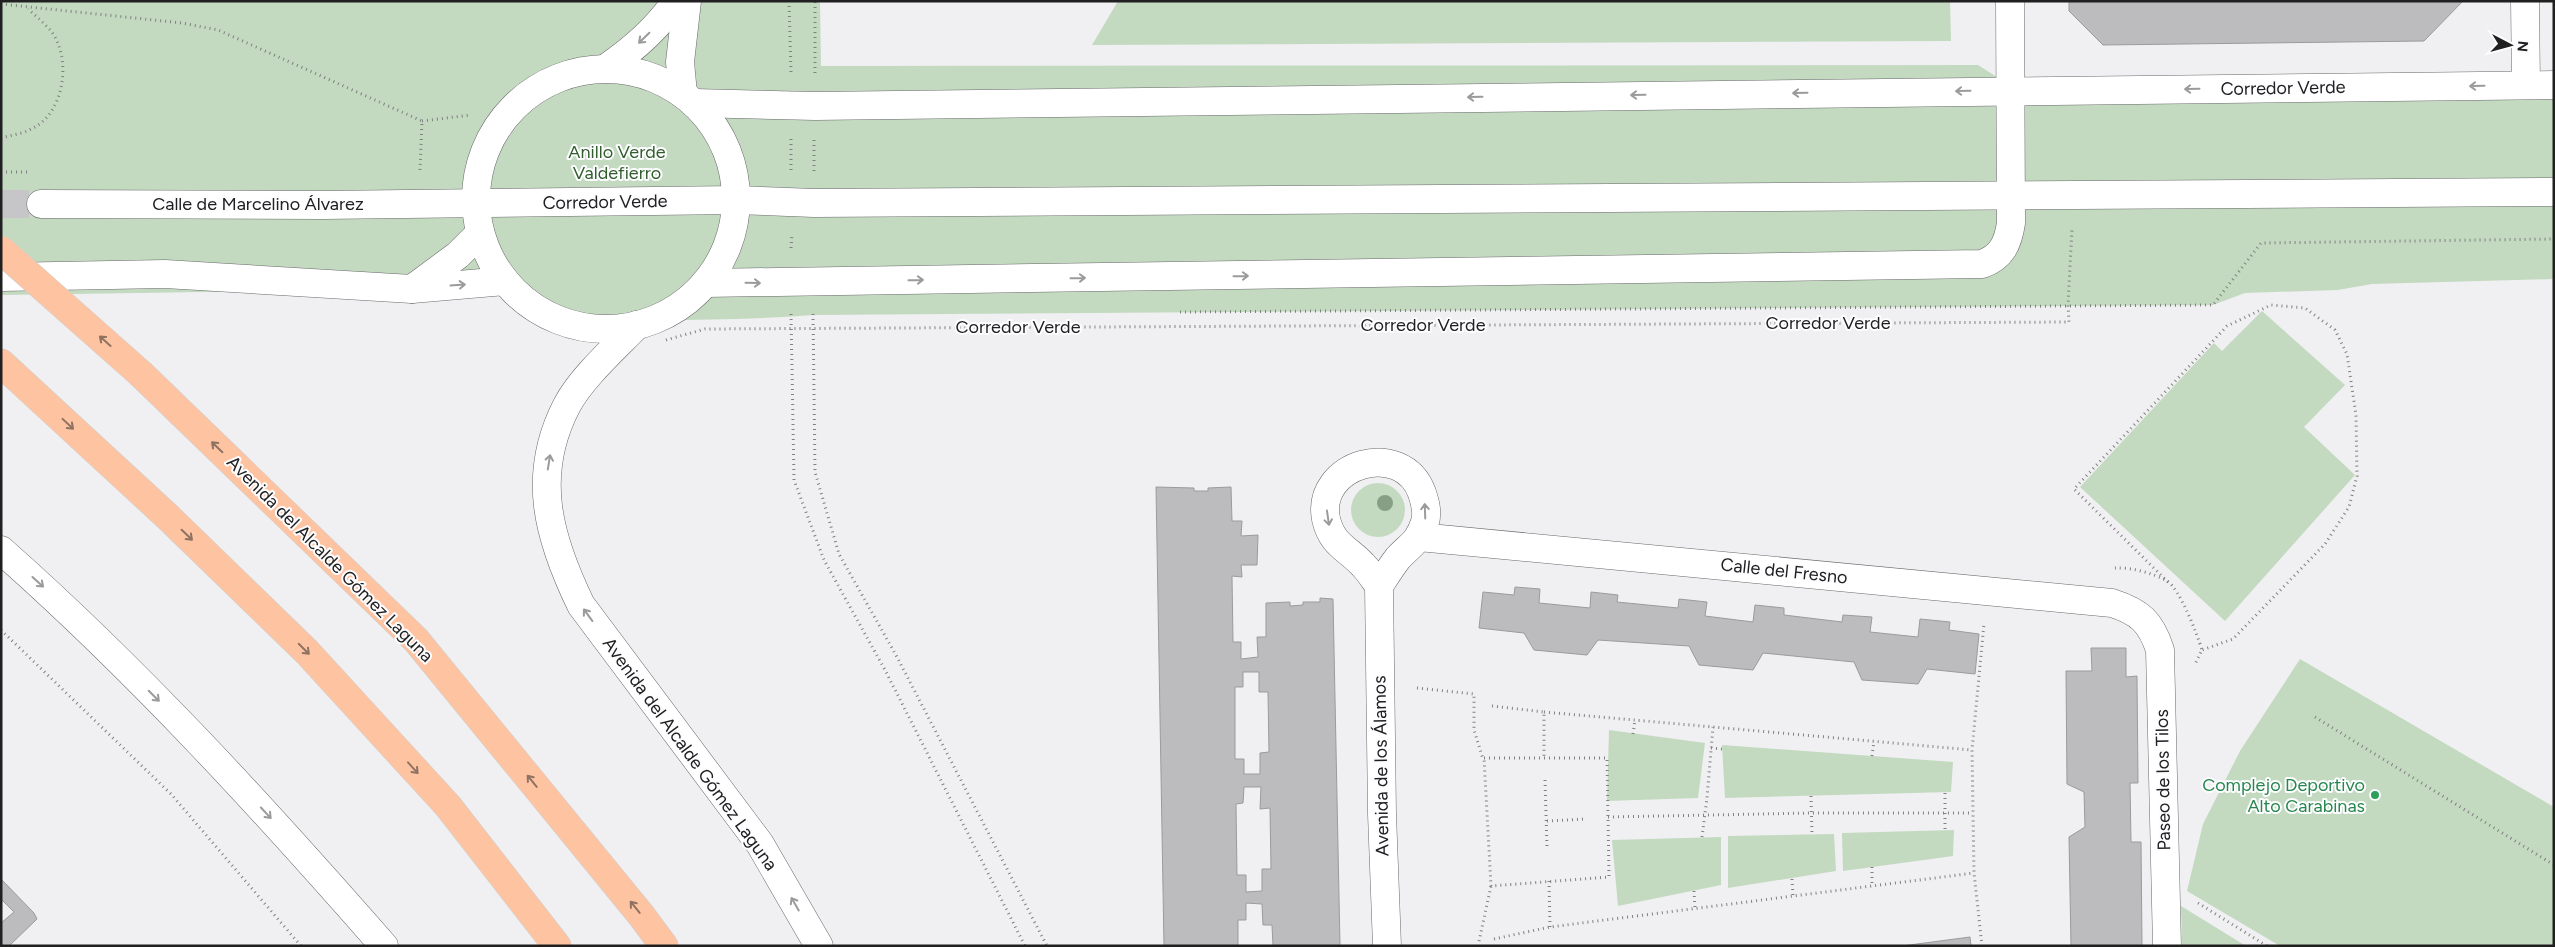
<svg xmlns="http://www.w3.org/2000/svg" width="2555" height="947" font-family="Figtree,sans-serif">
<rect width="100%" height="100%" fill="#f0f0f2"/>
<g fill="#c3dac0">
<path d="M1,1h819l1,65 1157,-1 49,31 527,-3v186l-182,5 -34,6 -93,3 -32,12 -1400,10c-52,4 -104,5 -156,5 -11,0 -31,7 -45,8 -43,5 -78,-19 -107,-47l-93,8 -411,6z"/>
<path d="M1118,1h832l1,40 -859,4z"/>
<path d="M2262,311l83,74 -41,42 51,48 -130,146 -145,-134 134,-144 8,8z"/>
<circle cx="1378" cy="510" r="27"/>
<path d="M2300,659l254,148v139h-274l-93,-55 16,-67 37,-73z"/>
<path d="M1609,730l96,13 -7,55 -91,3z"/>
<path d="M1722,745l231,17 -2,30 -226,6z"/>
<path d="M1954,830l-1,26 -110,15 -1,-38z"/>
<path d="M1834,834l2,37 -108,17v-52z"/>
<path d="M1721,837v48l-103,21 -6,-66z"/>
<path d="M2181,906l65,40h-64z"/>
</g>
<g fill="#bcbcbe" stroke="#9b9b9d" fill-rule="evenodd">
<path d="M2069,1h394l-39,40 -321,4 -34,-34z"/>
<path d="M1156,487l38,1v3h14v-3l23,-1 1,34h10l-1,15 17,-1 -1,30h-16l1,12 -10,-1 1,66h8v17l17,-2 -1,-20h9v-34l24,-1v4l13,-1v-3h17v-4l13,1 7,347h-67l-1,-21h-9l-1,-21 -16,-1v17h-8v26h-74zM1243,672h16v20h9l1,60 -9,1v21h-16v-15h-9v-72h8zM1244,787h17l-1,22 10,-1 1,61h-9v22l-16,1v-17h-9l-1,-71 7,-1z"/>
<path d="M1515,587l25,2 -1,14 51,5 1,-16 27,3 -1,7 61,6 1,-9 28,3 -2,14 48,6 2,-17 29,3v7l58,7 1,-7 29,2 -2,15 48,5 2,-18 30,3 -1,8 30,4 -4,40 -48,-5 -9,15 -56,-4 -8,-18 -91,-9 -10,17 -54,-5 -10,-19 -91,-6 -11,15 -53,-5 -10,-17 -45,-5 4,-36 31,3z"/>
<path d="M2091,648h35v29l11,-1 1,107h-8l1,59h10l1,104h-71l-2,-109 16,-10 -1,-35 -17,-8 -1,-113h26z"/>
<path d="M1,879l33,34 3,6 -28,27h-8v-23l13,-11 -13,-13z"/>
<path d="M1970,937l1,9h-69z"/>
</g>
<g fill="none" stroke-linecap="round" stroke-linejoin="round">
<path stroke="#c6c6c8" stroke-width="28" stroke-dasharray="28 14" stroke-linecap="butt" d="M1,204h40"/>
<defs>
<g id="street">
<path d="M2525,1l1,84"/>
<path d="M694,103l121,3 1739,-21"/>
<path d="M41,204l282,1 413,-5 78,3 1740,-11"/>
<path d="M705,283l1277,-19c20,-7 26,-21 29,-41l-1,-222"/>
<path d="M1419,537l693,66c28,9 39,19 48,47l7,296"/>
<path d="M1379,586c-5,-7 -10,-15 -16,-21 -16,-17 -31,-20 -37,-46 -11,-55 76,-81 96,-26 3,9 6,19 3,29 -6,20 -15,23 -27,36 -7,9 -13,19 -19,28l3,228 5,132"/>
</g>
<g id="secondary">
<path d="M606,68c28,-19 51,-39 70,-67"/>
<circle cx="606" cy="199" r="130"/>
<path d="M683,94l-3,-32 7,-61"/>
<path d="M1,277l164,-3 247,15 93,-8"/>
<path d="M412,289l46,-34 22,-22"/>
<path d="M637,325c-22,23 -55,52 -70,80 -37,71 -18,134 14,200l179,239 59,102"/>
<path d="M1,550c138,122 262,258 383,396"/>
</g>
<g id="primary">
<path d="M1,363l168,155 138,134 141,154 109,140"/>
<path d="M141,374l275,266 225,275 23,31"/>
</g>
</defs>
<use href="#street" stroke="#69696b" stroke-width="29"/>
<use href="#secondary" stroke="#69696b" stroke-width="29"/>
<use href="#primary" stroke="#cecece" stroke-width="29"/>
<g stroke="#808081" stroke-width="3" stroke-dasharray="1 4" stroke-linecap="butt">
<path d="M789,1l2,72"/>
<path d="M1,4l181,19 36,7 204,91 -2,49"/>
<path d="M815,73v-72"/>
<path d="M422,121l49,-6"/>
<path d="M1,138c10,-3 21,-4 30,-9 34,-15 41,-71 20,-98 -7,-8 -15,-15 -23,-22"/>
<path d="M791,170v-31"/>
<path d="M814,171v-32"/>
<path d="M1,172h28"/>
<path d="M791,248l1,-14"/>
<path d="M1180,312l1033,-7 48,-62 293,-4"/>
<path d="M791,314l3,166 30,80 61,110 140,276"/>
<path d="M813,314l2,158 24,82 58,103 150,289"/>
<path d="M666,340l39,-11 1364,-7 -1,-17 4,-77"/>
<path d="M2115,568c15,-1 38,5 52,13 13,8 30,53 35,69l-7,14"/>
<path d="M2168,582l-94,-93 153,-163 44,-21 34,3 30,22 12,24 9,61 1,61 -8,31 -24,37 -92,95 -31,11"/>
<path d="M1,630l170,164 130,152"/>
<path d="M1417,688l57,6v36l9,29"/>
<path d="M1492,706l52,6v45"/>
<path d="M1544,712l428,38"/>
<path d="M2315,717l239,148"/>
<path d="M1633,734l2,-14"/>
<path d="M1711,748l11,1"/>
<path d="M1872,756l2,-15"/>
<path d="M1484,758h123l2,119 -118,9z"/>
<path d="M1545,780l2,68"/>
<path d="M1945,793v38"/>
<path d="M1811,796l1,38"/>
<path d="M1608,817l204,-4h161"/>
<path d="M1547,821l38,-2"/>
<path d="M1702,837l5,-39 6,-71"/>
<path d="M1872,867v19"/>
<path d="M1792,879l1,17"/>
<path d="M1549,881l1,46"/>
<path d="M1694,891l1,18"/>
<path d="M2198,903l69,43"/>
<path d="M1494,939l56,-12 424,-54"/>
<path d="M1478,946l13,-60"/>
<path d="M1982,946l-8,-73 -2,-123 12,-126"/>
</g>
<use href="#street" stroke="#fff" stroke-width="28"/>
<use href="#secondary" stroke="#fff" stroke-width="28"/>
<use href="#primary" stroke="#fec4a2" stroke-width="28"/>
<defs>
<path id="primary-bridge" d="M1,250l140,124"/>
</defs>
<use href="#primary-bridge" stroke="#cecece" stroke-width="29" stroke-linecap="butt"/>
<use href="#primary-bridge" stroke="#fec4a2" stroke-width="28"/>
</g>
<circle fill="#87a085" cx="1385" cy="503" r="8"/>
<defs><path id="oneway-shaft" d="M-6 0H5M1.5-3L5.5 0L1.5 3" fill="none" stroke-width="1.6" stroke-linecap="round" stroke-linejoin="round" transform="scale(1.25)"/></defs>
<g stroke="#9b9b9b">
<use href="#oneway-shaft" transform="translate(644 38) rotate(136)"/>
<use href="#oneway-shaft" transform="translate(2477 86) rotate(179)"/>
<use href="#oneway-shaft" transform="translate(2192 89) rotate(179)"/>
<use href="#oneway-shaft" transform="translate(1963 91) rotate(179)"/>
<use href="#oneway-shaft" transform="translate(1800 93) rotate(179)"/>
<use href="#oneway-shaft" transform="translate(1638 95) rotate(179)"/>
<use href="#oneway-shaft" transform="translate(1475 97) rotate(179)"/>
<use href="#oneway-shaft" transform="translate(1241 276) rotate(-1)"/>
<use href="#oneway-shaft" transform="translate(1078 278) rotate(-1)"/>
<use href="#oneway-shaft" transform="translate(916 280) rotate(-1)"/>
<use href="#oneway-shaft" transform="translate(753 283) rotate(1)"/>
<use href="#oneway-shaft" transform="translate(458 285) rotate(-4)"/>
<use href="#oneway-shaft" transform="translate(549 462) rotate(-81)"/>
<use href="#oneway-shaft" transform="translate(1425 511) rotate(-92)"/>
<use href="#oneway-shaft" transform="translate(1328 518) rotate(82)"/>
<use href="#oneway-shaft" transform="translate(38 582) rotate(42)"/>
<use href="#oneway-shaft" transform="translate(588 615) rotate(-126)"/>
<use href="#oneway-shaft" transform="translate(154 696) rotate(45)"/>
<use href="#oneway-shaft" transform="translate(266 813) rotate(47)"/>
<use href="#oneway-shaft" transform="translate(795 904) rotate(-120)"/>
</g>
<g stroke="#8f7261">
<use href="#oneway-shaft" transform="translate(105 341) rotate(-138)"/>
<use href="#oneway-shaft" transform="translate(68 424) rotate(43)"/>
<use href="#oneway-shaft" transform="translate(217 447) rotate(-136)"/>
<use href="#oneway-shaft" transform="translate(187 535) rotate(44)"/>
<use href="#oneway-shaft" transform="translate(304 649) rotate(45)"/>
<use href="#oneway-shaft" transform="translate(413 768) rotate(48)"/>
<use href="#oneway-shaft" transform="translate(532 781) rotate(-129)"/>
<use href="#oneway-shaft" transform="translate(635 907) rotate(-129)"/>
</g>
<circle fill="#2e9e5b" stroke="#fdfdff" stroke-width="2" cx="2375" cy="795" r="5"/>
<g text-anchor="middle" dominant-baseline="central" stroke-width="4" stroke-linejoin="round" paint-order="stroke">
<g font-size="18" fill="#202020" stroke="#fdfdff">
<text transform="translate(2283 88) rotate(-1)">Corredor Verde</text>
<text transform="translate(605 202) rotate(-1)">Corredor Verde</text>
<text x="258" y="204">Calle de Marcelino Álvarez</text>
<text x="1828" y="323">Corredor Verde</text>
<text x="1423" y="325">Corredor Verde</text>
<text x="1018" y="327">Corredor Verde</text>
<text transform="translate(330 559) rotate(45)">Avenida del Alcalde Gómez Laguna</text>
<text transform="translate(1784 571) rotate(6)">Calle del Fresno</text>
<text transform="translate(690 754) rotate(54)">Avenida del Alcalde Gómez Laguna</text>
<text transform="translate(1381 766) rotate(-91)">Avenida de los Álamos</text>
<text transform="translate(2163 780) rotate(-91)">Paseo de los Tilos</text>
</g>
<g font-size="18" fill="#315e2c" stroke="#fdfdff">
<text x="617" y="152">Anillo Verde<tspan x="617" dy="21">Valdefierro</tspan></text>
</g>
<g font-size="18" fill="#27864d" stroke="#fdfdff" text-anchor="end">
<text x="2365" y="785">Complejo Deportivo<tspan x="2365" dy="21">Alto Carabinas</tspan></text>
</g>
</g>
<rect width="2555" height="947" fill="none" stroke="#202020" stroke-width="5"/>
<g transform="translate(2510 45) rotate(96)" stroke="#fdfdff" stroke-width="4" paint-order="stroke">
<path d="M0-4L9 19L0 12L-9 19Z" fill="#202020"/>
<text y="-8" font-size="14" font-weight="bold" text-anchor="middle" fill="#202020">N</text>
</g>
</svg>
